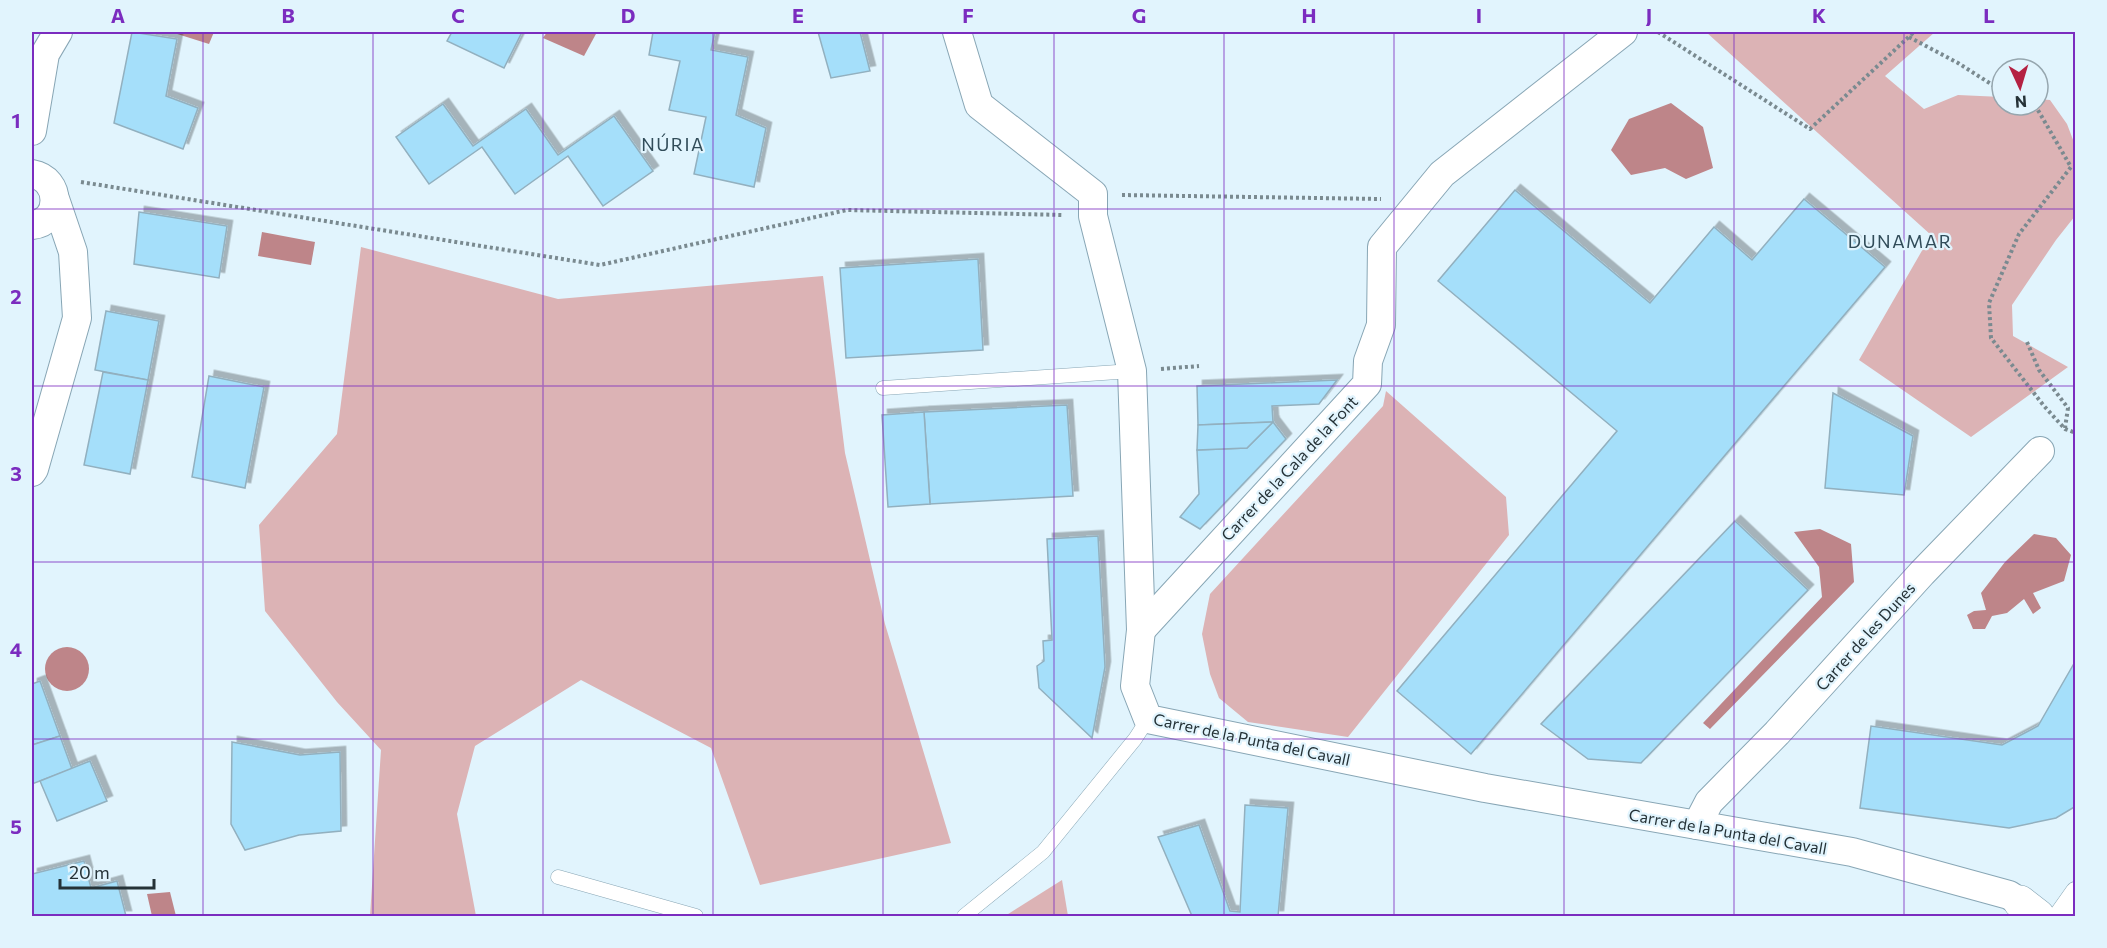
<svg xmlns="http://www.w3.org/2000/svg" width="2107" height="948" font-family="Commissioner,sans-serif">
<defs>
<filter id="shadow"><feDropShadow dx="5.5" dy="-5.5" stdDeviation="0" flood-color="#0004"/></filter>
</defs>
<rect width="100%" height="100%" fill="#e1f4fd"/>
<g fill="#dcb3b5">
<path d="M1706,32h229l-50,44 39,33 34,-14 44,2v8h36v-6l12,1 17,24 8,21v71l-19,24 -44,65 1,31 55,31 -97,70 -112,-77 72,-125z"/>
<path d="M361,247l197,52 265,-23 22,177 40,171 66,219 -191,42 -49,-137 -130,-68 -106,66 -18,68 19,102h-106l11,-166 -44,-48 -72,-91 -6,-86 78,-91z"/>
<path d="M1386,391l120,106 3,38 -161,202 -100,-15 -29,-24 -9,-24 -8,-40 8,-40 173,-188z"/>
<path d="M1062,880l6,36h-63z"/>
</g>
<g fill="#be8589">
<path d="M171,32h43l-5,12z"/>
<path d="M547,32h50l-13,24 -41,-18z"/>
<path d="M1671,103l32,24 10,41 -27,11 -21,-11 -34,7 -20,-25 18,-31z"/>
<path d="M262,232l53,10 -4,23 -53,-9z"/>
<path d="M1820,529l31,15 3,38 -144,147 -7,-6 119,-126 -3,-30 -25,-35z"/>
<path d="M2034,534l22,4 15,17 -7,26 -31,12 8,15 -8,6 -9,-15 -17,14 -15,3 -7,13h-12l-6,-14 7,-4 12,-1 -5,-17 24,-31z"/>
<circle cx="67" cy="669" r="22"/>
<path d="M170,892l6,24h-24l-5,-22z"/>
</g>
<g fill="#a5dffa" stroke="#92b0bf" stroke-width="1.5" filter="url(#shadow)">
<path d="M132,32l45,7 -11,57 32,12 -15,41 -69,-26z"/>
<path d="M452,32h70l-18,36 -57,-27z"/>
<path d="M653,32h62l-4,18 37,7 -12,58 30,13 -12,59 -60,-13 12,-57 -37,-7 11,-49 -31,-6z"/>
<path d="M818,32h42l10,39 -39,7z"/>
<path d="M443,104l30,42 53,-37 32,46 56,-39 39,55 -50,35 -35,-50 -53,38 -33,-47 -53,37 -33,-47z"/>
<path d="M1515,190l135,113 64,-76 38,33 52,-61 81,68 -414,487 -74,-63 220,-260 -179,-150z"/>
<path d="M139,212l88,14 -8,52 -85,-14z"/>
<path d="M978,259l5,91 -137,8 -6,-90z"/>
<path d="M106,311l53,10 -11,59 -53,-10z"/>
<path d="M103,372l45,8 -18,94 -46,-9z"/>
<path d="M209,376l55,11 -19,101 -53,-11z"/>
<path d="M1337,380l-18,24 -47,2 1,16 -75,3 -1,-39z"/>
<path d="M1833,393l80,43 -9,59 -79,-7z"/>
<path d="M1067,405l6,91 -143,8 -6,-92z"/>
<path d="M924,412l6,92 -42,3 -6,-92z"/>
<path d="M1273,422l13,17 -86,90 -20,-12 19,-23 -2,-44 50,-2z"/>
<path d="M1273,422l-26,26 -50,2 1,-25z"/>
<path d="M1735,521l73,69 -167,173 -53,-4 -47,-35z"/>
<path d="M1098,536l7,131 -13,71 -53,-50 -2,-22 7,-5 -1,-20 9,-1 -5,-101z"/>
<path d="M2076,660v146l-20,12 -47,10 -149,-20 11,-82 131,19 36,-19z"/>
<path d="M40,681l20,55 -28,9v-61z"/>
<path d="M60,736l12,33 -40,15v-39z"/>
<path d="M232,742l68,13 40,-3 1,79 -42,4 -54,15 -14,-26z"/>
<path d="M90,761l17,40 -50,20 -17,-40z"/>
<path d="M1245,805l43,3 -10,108h-86l-34,-79 41,-12 31,86 10,1z"/>
<path d="M84,861l7,27 26,-7 9,35h-94v-42z"/>
</g>
<g fill="none" stroke-linecap="round" stroke-linejoin="round">
<defs>
<g id="service">
<path d="M883,388l249,-17"/>
<path d="M558,877l138,39"/>
<path d="M964,916l79,-64 92,-113 13,-20"/>
</g>
<path id="pedestrian" d="M2059,916l17,-24"/>
<g id="minor">
<path d="M957,32l22,73 114,89v22l39,155 9,259 -6,56 13,33 337,69 367,64 157,43 11,7"/>
<path d="M32,131l13,-77 13,-22"/>
<path d="M32,174c30,5 30,48 0,51"/>
<path d="M32,472l2,-3 43,-151 -4,-66 -18,-53"/>
<path d="M1141,630l226,-246 1,-23 13,-36 1,-78 60,-73 181,-142"/>
<path d="M1697,825l12,-23 68,-69 145,-160 118,-122"/>
</g>
<path id="tertiary" d="M2020,902l18,14"/>
</defs>
<use href="#service" stroke="#88a6b5" stroke-width="15"/>
<use href="#pedestrian" stroke="#88a6b5" stroke-width="22"/>
<use href="#minor" stroke="#88a6b5" stroke-width="30"/>
<use href="#tertiary" stroke="#88a6b5" stroke-width="34"/>
<g stroke="#7a8a90" stroke-width="4" stroke-dasharray="3 3" stroke-linecap="butt">
<path d="M1658,32l152,97 104,-97"/>
<path d="M1909,37l49,26 44,28"/>
<path d="M2035,105l36,62 -52,67 -30,69 2,35 53,68 21,23 11,4"/>
<path d="M81,182l519,83 247,-55 216,5"/>
<path d="M1122,195l259,4"/>
<path d="M2027,342l12,28 29,38 -3,20"/>
<path d="M1161,369l38,-3"/>
</g>
<use href="#service" stroke="#fff" stroke-width="14"/>
<use href="#pedestrian" stroke="#fff" stroke-width="21"/>
<use href="#minor" stroke="#fff" stroke-width="28"/>
<use href="#tertiary" stroke="#fff" stroke-width="33"/>
</g>
<path fill="none" stroke="#7b2cbf" stroke-width="1.5" stroke-opacity="0.55" d="M203,32v884M373,32v884M543,32v884M713,32v884M883,32v884M1054,32v884M1224,32v884M1394,32v884M1564,32v884M1734,32v884M1904,32v884M32,209h2044M32,386h2044M32,562h2044M32,739h2044"/>
<g text-anchor="middle" dominant-baseline="central" stroke-width="4.5" stroke-linejoin="round" paint-order="stroke">
<g font-size="16" fill="#253237" stroke="#e1f4fd">
<text transform="translate(1289 468) rotate(-47)">Carrer de la Cala de la Font</text>
<text transform="translate(1865 636) rotate(-48)">Carrer de les Dunes</text>
<text transform="translate(1252 739) rotate(12)">Carrer de la Punta del Cavall</text>
<text transform="translate(1728 831) rotate(10)">Carrer de la Punta del Cavall</text>
</g>
<g font-size="18" letter-spacing="1.5" fill="#314c59" stroke="#e1f4fd">
<text x="673" y="144">NÚRIA</text>
<text x="1900" y="241">DUNAMAR</text>
</g>
</g>
<rect width="2107" height="948" fill="none" stroke="#e1f4fd" stroke-width="66"/>
<g transform="translate(2020 87) rotate(176)"><circle r="28" fill="#e1f4fd" stroke="#96a6ae" stroke-width="1.5"/>
<path d="M0-4.5L10 22L0 15L-10 22Z" fill="#b42142"/>
<text y="-9" font-size="16" font-weight="bold" text-anchor="middle" fill="#253237">N</text>
</g>
<path d="M60 879v9h94v-9" fill="none" stroke="#253237" stroke-width="3"/>
<text x="69" y="879" font-size="18" fill="#253237" stroke="#e1f4fd" stroke-width="4.5" paint-order="stroke">20 m</text>
<rect x="33" y="33" width="2041" height="882" fill="none" stroke="#7b2cbf" stroke-width="2"/>
<g font-size="20" text-anchor="middle" font-weight="bold" fill="#7b2cbf">
<text x="118" y="23">A</text>
<text x="288" y="23">B</text>
<text x="458" y="23">C</text>
<text x="628" y="23">D</text>
<text x="798" y="23">E</text>
<text x="968" y="23">F</text>
<text x="1139" y="23">G</text>
<text x="1309" y="23">H</text>
<text x="1479" y="23">I</text>
<text x="1649" y="23">J</text>
<text x="1819" y="23">K</text>
<text x="1989" y="23">L</text>
<text x="16" y="128">1</text>
<text x="16" y="304">2</text>
<text x="16" y="481">3</text>
<text x="16" y="657">4</text>
<text x="16" y="834">5</text>
</g>
</svg>
